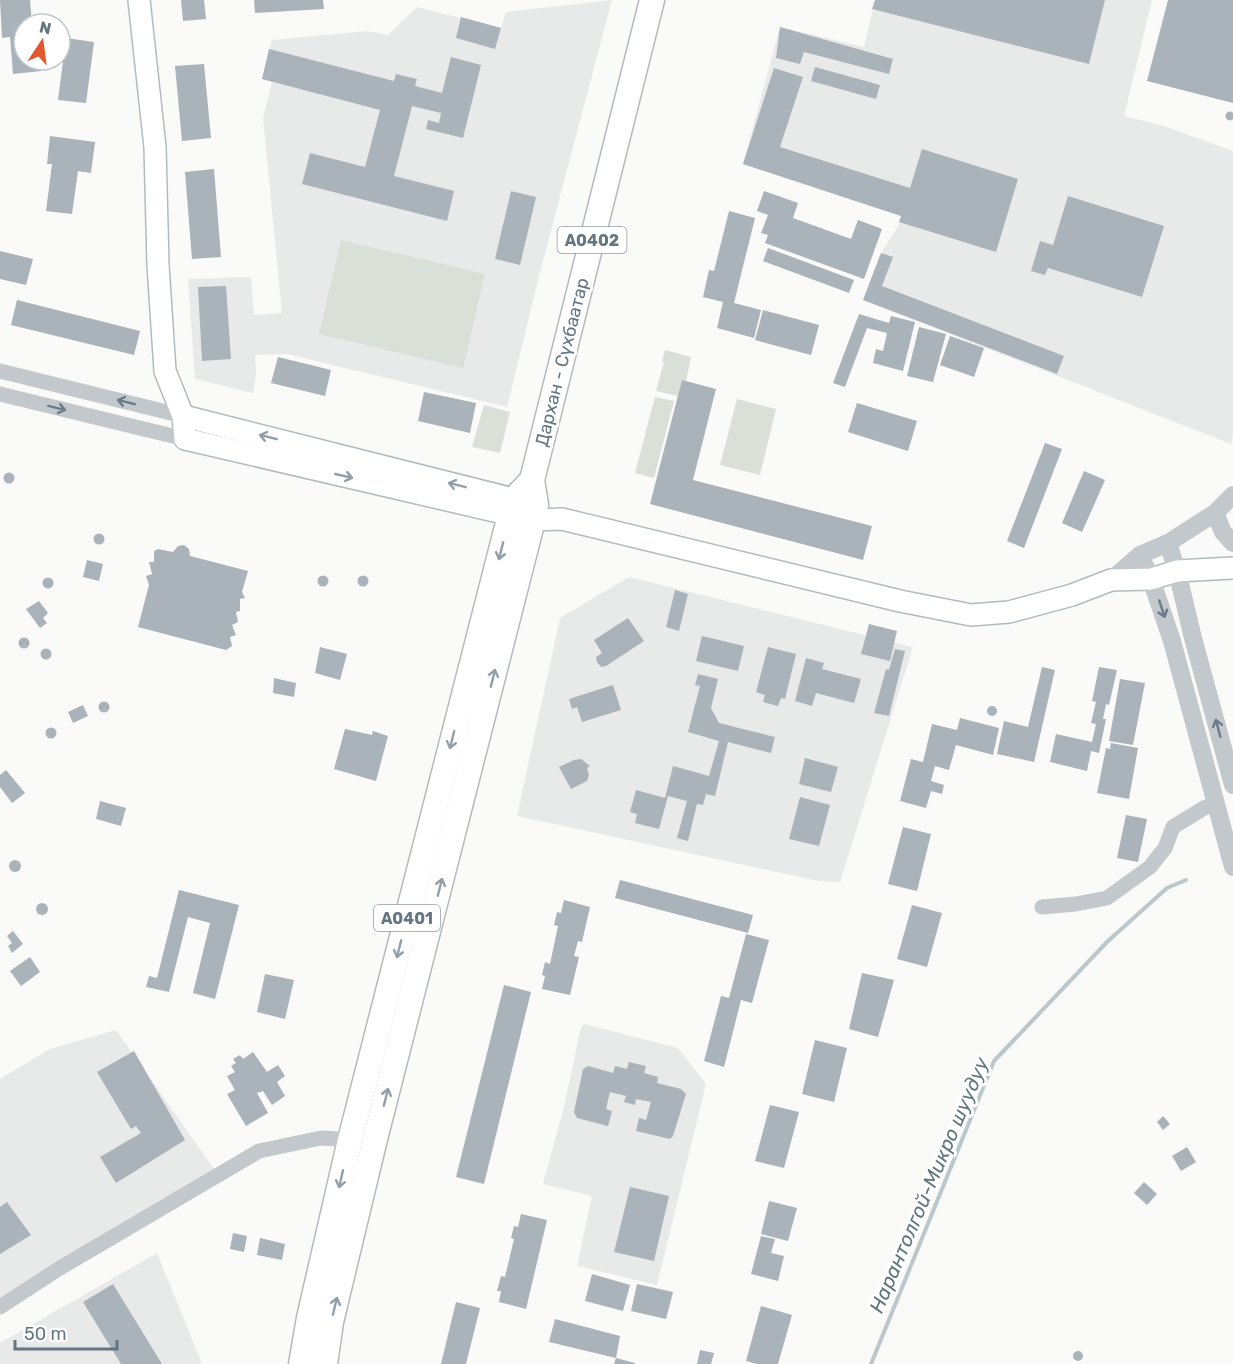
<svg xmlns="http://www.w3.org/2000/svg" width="1233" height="1364" font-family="Rubik,sans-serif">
<rect width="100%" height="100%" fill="#fafaf8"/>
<g fill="#e8e9e9">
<path d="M612,0l-72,272 -33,135 -220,-53 -32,1 1,21 -3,17 -58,-14 -7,-100 63,-2 3,38 28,-2 -19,-195 9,-36 -10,-3 10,-39 95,-9 21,4 29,-28 84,21 5,-16z"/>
<path d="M875,0h277l-28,116 40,10 69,25v285l-2,8 -368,-144 18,-47 23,-36 -161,-53 37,-137 84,20z"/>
<path d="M629,577l284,70 -73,235 -21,-1 -302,-65 43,-198z"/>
<path d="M584,1024l94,24 28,36 -49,201 -80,-19 15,-70 -49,-12 21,-77 17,-80z"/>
<path d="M116,1030l98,139 -214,134v-224l50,-30z"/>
<path d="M157,1253l45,111h-202v-21z"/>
</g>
<g fill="#dadfd7">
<path d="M341,240l144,34 -22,94 -144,-34z"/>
<path d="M665,350l26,7 -5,24 -4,-1 -4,16 -22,-5 8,-29 -2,-1z"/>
<path d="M655,397l19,4 -20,77 -19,-5z"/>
<path d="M737,399l39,10 -16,66 -40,-10z"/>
<path d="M484,405l26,7 -10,41 -28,-6z"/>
</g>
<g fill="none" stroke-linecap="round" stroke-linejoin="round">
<path stroke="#bbc7cb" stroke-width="4" d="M871,1364l123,-303 114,-120 59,-53 19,-8"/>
</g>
<g fill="#aab3b9">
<path d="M0,0h30l2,24h-8v36h16l1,11 -28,3 -3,-37 -8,1z"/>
<path d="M181,0h23l2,19 -23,2z"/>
<path d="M254,0h69l1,9 -69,4z"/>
<path d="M875,0h230l-16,64 -217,-55z"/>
<path d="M1168,0h65v103l-86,-22z"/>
<path d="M461,17l40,11 -6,21 -39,-11z"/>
<path d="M780,27l113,32 -4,15 -85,-22 -4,12 -24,-6z"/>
<path d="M66,38l28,4 -8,61 -28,-3z"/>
<path d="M269,49l125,32 2,-7 21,5 -2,7 27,7 9,-36 30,8 -18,73 -37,-9 2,-9 11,3 2,-10 -29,-7 -18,70 60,15 -7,30 -145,-37 8,-31 55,14 15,-57 -118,-31z"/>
<path d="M204,64l7,74 -29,3 -7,-75z"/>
<path d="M815,67l65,18 -4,14 -65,-18z"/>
<path d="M774,68l29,9 -23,70 130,41 12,-39 96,30 -22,73 -97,-30 2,-6 -158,-52z"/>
<circle cx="1230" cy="116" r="4.5"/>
<path d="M50,136l45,6 -4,31 -13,-2 -6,43 -26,-3 6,-47h-5z"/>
<path d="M214,169l7,88 -29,2 -7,-87z"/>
<path d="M511,191l25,6 -16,68 -25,-6z"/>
<path d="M764,191l34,12 -5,15 58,21 7,-19 24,9 -18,50 -99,-36 3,-8 -7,-2 7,-18 -11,-4z"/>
<path d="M1068,196l96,30 -22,71 -94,-29 -3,7 -14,-4 9,-30 13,4z"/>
<path d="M729,211l26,7 -21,85 27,7 -7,28 -37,-10 6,-26 -20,-5 6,-27 5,1z"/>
<path d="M768,248l86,32 -5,13 -86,-32z"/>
<path d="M0,251l33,8 -7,26 -26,-6z"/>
<path d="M881,253l12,4 -11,29 182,70 -7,18 -194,-74z"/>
<path d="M226,286l5,73 -29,2 -4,-74z"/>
<path d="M17,300l123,31 -6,24 -123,-30z"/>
<path d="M763,310l56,15 -8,30 -56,-15z"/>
<path d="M859,314l30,9 2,-7 24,6 -12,49 -30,-8 3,-14 7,2 4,-18 -20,-5 -22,59 -12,-4z"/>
<path d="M919,327l27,7 -13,48 -26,-6z"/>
<path d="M950,336l34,12 -10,29 -34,-12z"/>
<path d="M278,357l53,13 -6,26 -54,-13z"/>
<path d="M682,380l34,9 -23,91 179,46 -9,34 -213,-56z"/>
<path d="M424,392l52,11 -6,30 -52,-12z"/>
<path d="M857,403l60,18 -9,30 -60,-19z"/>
<path d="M1045,443l17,6 -38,99 -17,-7z"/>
<path d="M1084,471l21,9 -23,52 -20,-9z"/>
<circle cx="9" cy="478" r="5.5"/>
<circle cx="99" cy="539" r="5.5"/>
<path d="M184,545l5,4 1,7 58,15 -6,21 3,6 -5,1v12l-4,1 2,10 -6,3 4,10 -6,2 2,9 -6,4 -88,-23 11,-42 -3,-9 6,-2 -3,-12h5v-11l4,-2 15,3 5,-6z"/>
<path d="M87,560l16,4 -4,17 -16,-4z"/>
<circle cx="323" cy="581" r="5.5"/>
<circle cx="363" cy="581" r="5.5"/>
<circle cx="48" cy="583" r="5.5"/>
<path d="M675,590l13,4 -9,37 -13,-4z"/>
<path d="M39,601l9,12 -5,5 4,5 -7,5 -14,-19z"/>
<path d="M628,618l16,23 -38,25 -5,1 -4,-5 -1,-5 6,-4 -8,-13z"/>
<path d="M869,624l28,7 -7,30 -29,-7z"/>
<path d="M702,636l42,10 -6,25 -42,-10z"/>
<circle cx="24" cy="643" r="5.5"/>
<path d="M320,647l27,7 -7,26 -25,-7z"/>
<path d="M768,647l28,7 -11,45 -4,-1 -3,8 -15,-4 2,-7 -9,-3z"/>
<circle cx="46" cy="654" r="5.5"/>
<path d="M895,649l10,2 -16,65 -15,-3 12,-44 3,1z"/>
<path d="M806,658l18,5 -2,6 39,10 -7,24 -38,-10 -4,13 -17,-5z"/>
<path d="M1042,667l13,3 -21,92 -37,-8 7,-33 24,6z"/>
<path d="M1099,667l18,3 -8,35 -3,-1 -3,15h3l-7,34 -8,-2 -4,20 -37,-9 6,-28 36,8 4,-18 -5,-1 5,-21 -4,-1z"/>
<path d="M698,674l20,5 -7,29 8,15 56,14 -4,16 -43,-11 -13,54 -9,-2 -3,11 -6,-1 -9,37 -11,-3 10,-37 -19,-5 -9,33 -24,-6 2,-9 -7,-2 6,-22 29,8 8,-32 36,10 10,-35 -31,-9 12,-46 -5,-1z"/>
<path d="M274,678l22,5 -2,14 -21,-4z"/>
<path d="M1120,679l25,4 -12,62 -24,-4z"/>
<path d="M613,685l8,25 -39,12 -5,-15 -5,2 -3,-10z"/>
<circle cx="104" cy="707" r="5.5"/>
<path d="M83,705l5,11 -15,7 -5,-11z"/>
<circle cx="992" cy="711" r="5"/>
<path d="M960,718l39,10 -6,27 -37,-10 -7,25 -14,-4 -4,15 13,4 -2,9 -11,-3 -5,17 -26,-7 11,-42 12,3 9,-38 25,6z"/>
<circle cx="51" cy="733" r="5.5"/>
<path d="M345,729l27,6 1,-4 15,5 -12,45 -42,-12z"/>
<path d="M1111,743l27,5 -9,51 -32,-6 9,-45 4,1z"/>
<path d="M805,758l33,9 -7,25 -32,-8z"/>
<path d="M581,759l9,7 -3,2 2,7 -2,6 -16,8 -12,-22 15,-7z"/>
<path d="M6,770l19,23 -13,10 -12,-16v-12z"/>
<path d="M800,797l30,8 -11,41 -30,-7z"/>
<path d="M100,801l26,7 -5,18 -25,-7z"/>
<path d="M1126,815l21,4 -9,43 -21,-4z"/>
<path d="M903,827l28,7 -14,57 -29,-7z"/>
<circle cx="15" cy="866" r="6"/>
<path d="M620,880l133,35 -5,18 -133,-35z"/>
<path d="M179,890l60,15 -24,94 -22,-6 17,-70 -22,-6 -19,75 -23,-5 3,-11 8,2z"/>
<path d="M564,900l26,7 -8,35 -4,-1 -4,15 5,1 -9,38 -28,-6 3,-13 -3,-1 3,-13 5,2 8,-38 -4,-1 3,-13 4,1z"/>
<circle cx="42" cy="909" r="6"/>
<path d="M912,905l30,8 -15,54 -30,-8z"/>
<path d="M13,931l10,13 -11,9 -4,-7 4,-3 -5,-7z"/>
<path d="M746,934l23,6 -17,63 -11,-3 -17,67 -20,-6 17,-65 8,2z"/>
<path d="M30,957l10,15 -19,14 -11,-15z"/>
<path d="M862,973l32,7 -16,57 -29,-8z"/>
<path d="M265,974l29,6 -9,39 -28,-7z"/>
<path d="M504,985l27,7 -47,192 -28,-7z"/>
<path d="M815,1040l32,8 -13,54 -32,-8z"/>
<path d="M134,1051l51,89 -69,43 -16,-26 41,-24 -5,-7 -5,3 -34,-57z"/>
<path d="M253,1052l14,20 11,-7 7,11 -8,6 8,14 -13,9 -9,-14 -6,2 11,20 -22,13 -19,-32 8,-4 -8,-14 8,-4 -4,-6 5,-3 -3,-4 7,-4 3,4z"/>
<path d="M629,1062l17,4 -2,7 14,4 -1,6 24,6 5,5 -13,42 -3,3 -34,-8 3,-13 7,2 5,-18 -15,-3 -1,6 -11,-3 2,-6 -16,-4 -4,17 6,2 -4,15 -31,-8 -3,-6 9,-43 5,-3 25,7 2,-7 12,3z"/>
<path d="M770,1105l29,7 -15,56 -29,-7z"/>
<path d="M1163,1116l7,8 -7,6 -6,-8z"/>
<path d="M1187,1147l9,15 -15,9 -9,-15z"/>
<path d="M1144,1182l13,12 -10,11 -13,-12z"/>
<path d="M630,1187l39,9 -15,65 -40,-9z"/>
<path d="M769,1201l28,7 -9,33 -27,-7z"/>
<path d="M7,1202l24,33 -31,19v-47z"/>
<path d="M521,1214l26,6 -21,89 -27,-7 2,-11h-4l4,-15 4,1 9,-38 -3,-1 3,-12 4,1z"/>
<path d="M233,1233l14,3 -3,16 -14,-3z"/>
<path d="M761,1236l14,3 -4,14 13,3 -6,25 -27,-7z"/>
<path d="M260,1238l25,6 -3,16 -25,-5z"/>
<path d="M592,1274l38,11 -7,26 -38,-10z"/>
<path d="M113,1284l49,80h-41l-38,-62z"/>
<path d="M637,1284l36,8 -7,27 -35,-8z"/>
<path d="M456,1302l24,6 -14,56h-25z"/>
<path d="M761,1306l31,9 -14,49h-21l-11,-3z"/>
<path d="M555,1319l65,17 -4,22 -67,-16z"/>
<path d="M700,1350l14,3 -3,11h-14z"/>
<circle cx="1078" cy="1356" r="5"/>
<path d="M616,1358l19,5v1h-21z"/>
</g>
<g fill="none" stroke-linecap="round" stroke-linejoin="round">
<defs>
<g id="secondary">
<path d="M139,0l16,147 3,118 7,106 18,45 2,23 348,81 29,-1 338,82 71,14 38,-3 63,-17 39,-15 40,-1 26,-8 56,-3"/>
<path d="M183,416l346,87"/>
</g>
<g id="trunk">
<path d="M301,1364l8,-46 41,-178 160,-625 4,-16 18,-19"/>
<path d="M325,1364l6,-42 43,-179 159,-623 3,-15 -4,-25 120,-480"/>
</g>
</defs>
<use href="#secondary" stroke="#b3babf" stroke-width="24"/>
<use href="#trunk" stroke="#b4b9bd" stroke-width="27"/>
<g stroke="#c3c8cc" stroke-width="15">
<path d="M0,371l183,45"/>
<path d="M0,394l185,45"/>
<path d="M1042,907l34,-3 31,-6 43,-31 15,-19 8,-21 31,-19 12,-5"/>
<path d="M0,1307l60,-39 199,-117 62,-13 35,2"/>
</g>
<g stroke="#c3c8cc" stroke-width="18">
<path d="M1215,513l8,19 10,11"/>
<path d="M1168,543l9,28 16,67 40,147"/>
<path d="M1140,555l11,24 21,62 61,226"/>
<path d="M1111,580l29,-25 28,-12 47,-30 18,-18"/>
</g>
<use href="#secondary" stroke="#fff" stroke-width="21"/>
<use href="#trunk" stroke="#fff" stroke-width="24"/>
</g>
<defs><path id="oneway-shaft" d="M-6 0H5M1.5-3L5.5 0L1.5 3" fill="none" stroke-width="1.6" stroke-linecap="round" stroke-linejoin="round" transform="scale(1.5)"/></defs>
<g stroke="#6a7a87">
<use href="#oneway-shaft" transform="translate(126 402) rotate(-166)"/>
<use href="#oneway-shaft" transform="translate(57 408) rotate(14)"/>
<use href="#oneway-shaft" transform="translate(1162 609) rotate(72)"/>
<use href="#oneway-shaft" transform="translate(1218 728) rotate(-105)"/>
</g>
<g stroke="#939fa8">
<use href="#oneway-shaft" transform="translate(268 437) rotate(-166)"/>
<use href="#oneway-shaft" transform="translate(344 476) rotate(13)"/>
<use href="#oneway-shaft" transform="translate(457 485) rotate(-166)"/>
<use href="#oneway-shaft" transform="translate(501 551) rotate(104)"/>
<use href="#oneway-shaft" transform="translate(493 678) rotate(-76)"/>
<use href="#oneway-shaft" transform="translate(452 740) rotate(104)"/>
<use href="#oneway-shaft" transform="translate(440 887) rotate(-76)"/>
<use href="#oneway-shaft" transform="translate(399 949) rotate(104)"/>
<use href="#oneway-shaft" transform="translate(386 1097) rotate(-76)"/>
<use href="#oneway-shaft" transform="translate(341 1179) rotate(103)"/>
<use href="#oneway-shaft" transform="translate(335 1306) rotate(-76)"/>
</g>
<g text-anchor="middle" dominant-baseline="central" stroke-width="6" stroke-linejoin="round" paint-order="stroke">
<g fill="#fff" stroke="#939fa8" stroke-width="1.5">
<rect x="557.5" y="227" width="69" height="26" rx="4.5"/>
<rect x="374" y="905" width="66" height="26" rx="4.5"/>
</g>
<g font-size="16" font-weight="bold" fill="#657683">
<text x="592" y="240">A0402</text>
<text x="407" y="918">A0401</text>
</g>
<g font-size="18" fill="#657683" stroke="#fff">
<text transform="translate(562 362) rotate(-76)">Дархан - Сүхбаатар</text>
</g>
<g font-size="20" font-style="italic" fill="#60757c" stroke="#fff">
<text transform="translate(929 1185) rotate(-67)">Нарантолгой-Микро шуудуу</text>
</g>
</g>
<g transform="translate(42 42) rotate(13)"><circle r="28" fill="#ffffff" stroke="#c1c8cd" stroke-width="1.5"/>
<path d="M0-4.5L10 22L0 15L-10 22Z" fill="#e4572e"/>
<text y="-9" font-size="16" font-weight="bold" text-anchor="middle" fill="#657683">N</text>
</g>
<path d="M15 1340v9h102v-9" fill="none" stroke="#657683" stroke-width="3"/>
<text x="24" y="1340" font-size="18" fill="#657683" stroke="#ffffff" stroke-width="4.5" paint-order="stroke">50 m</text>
</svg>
